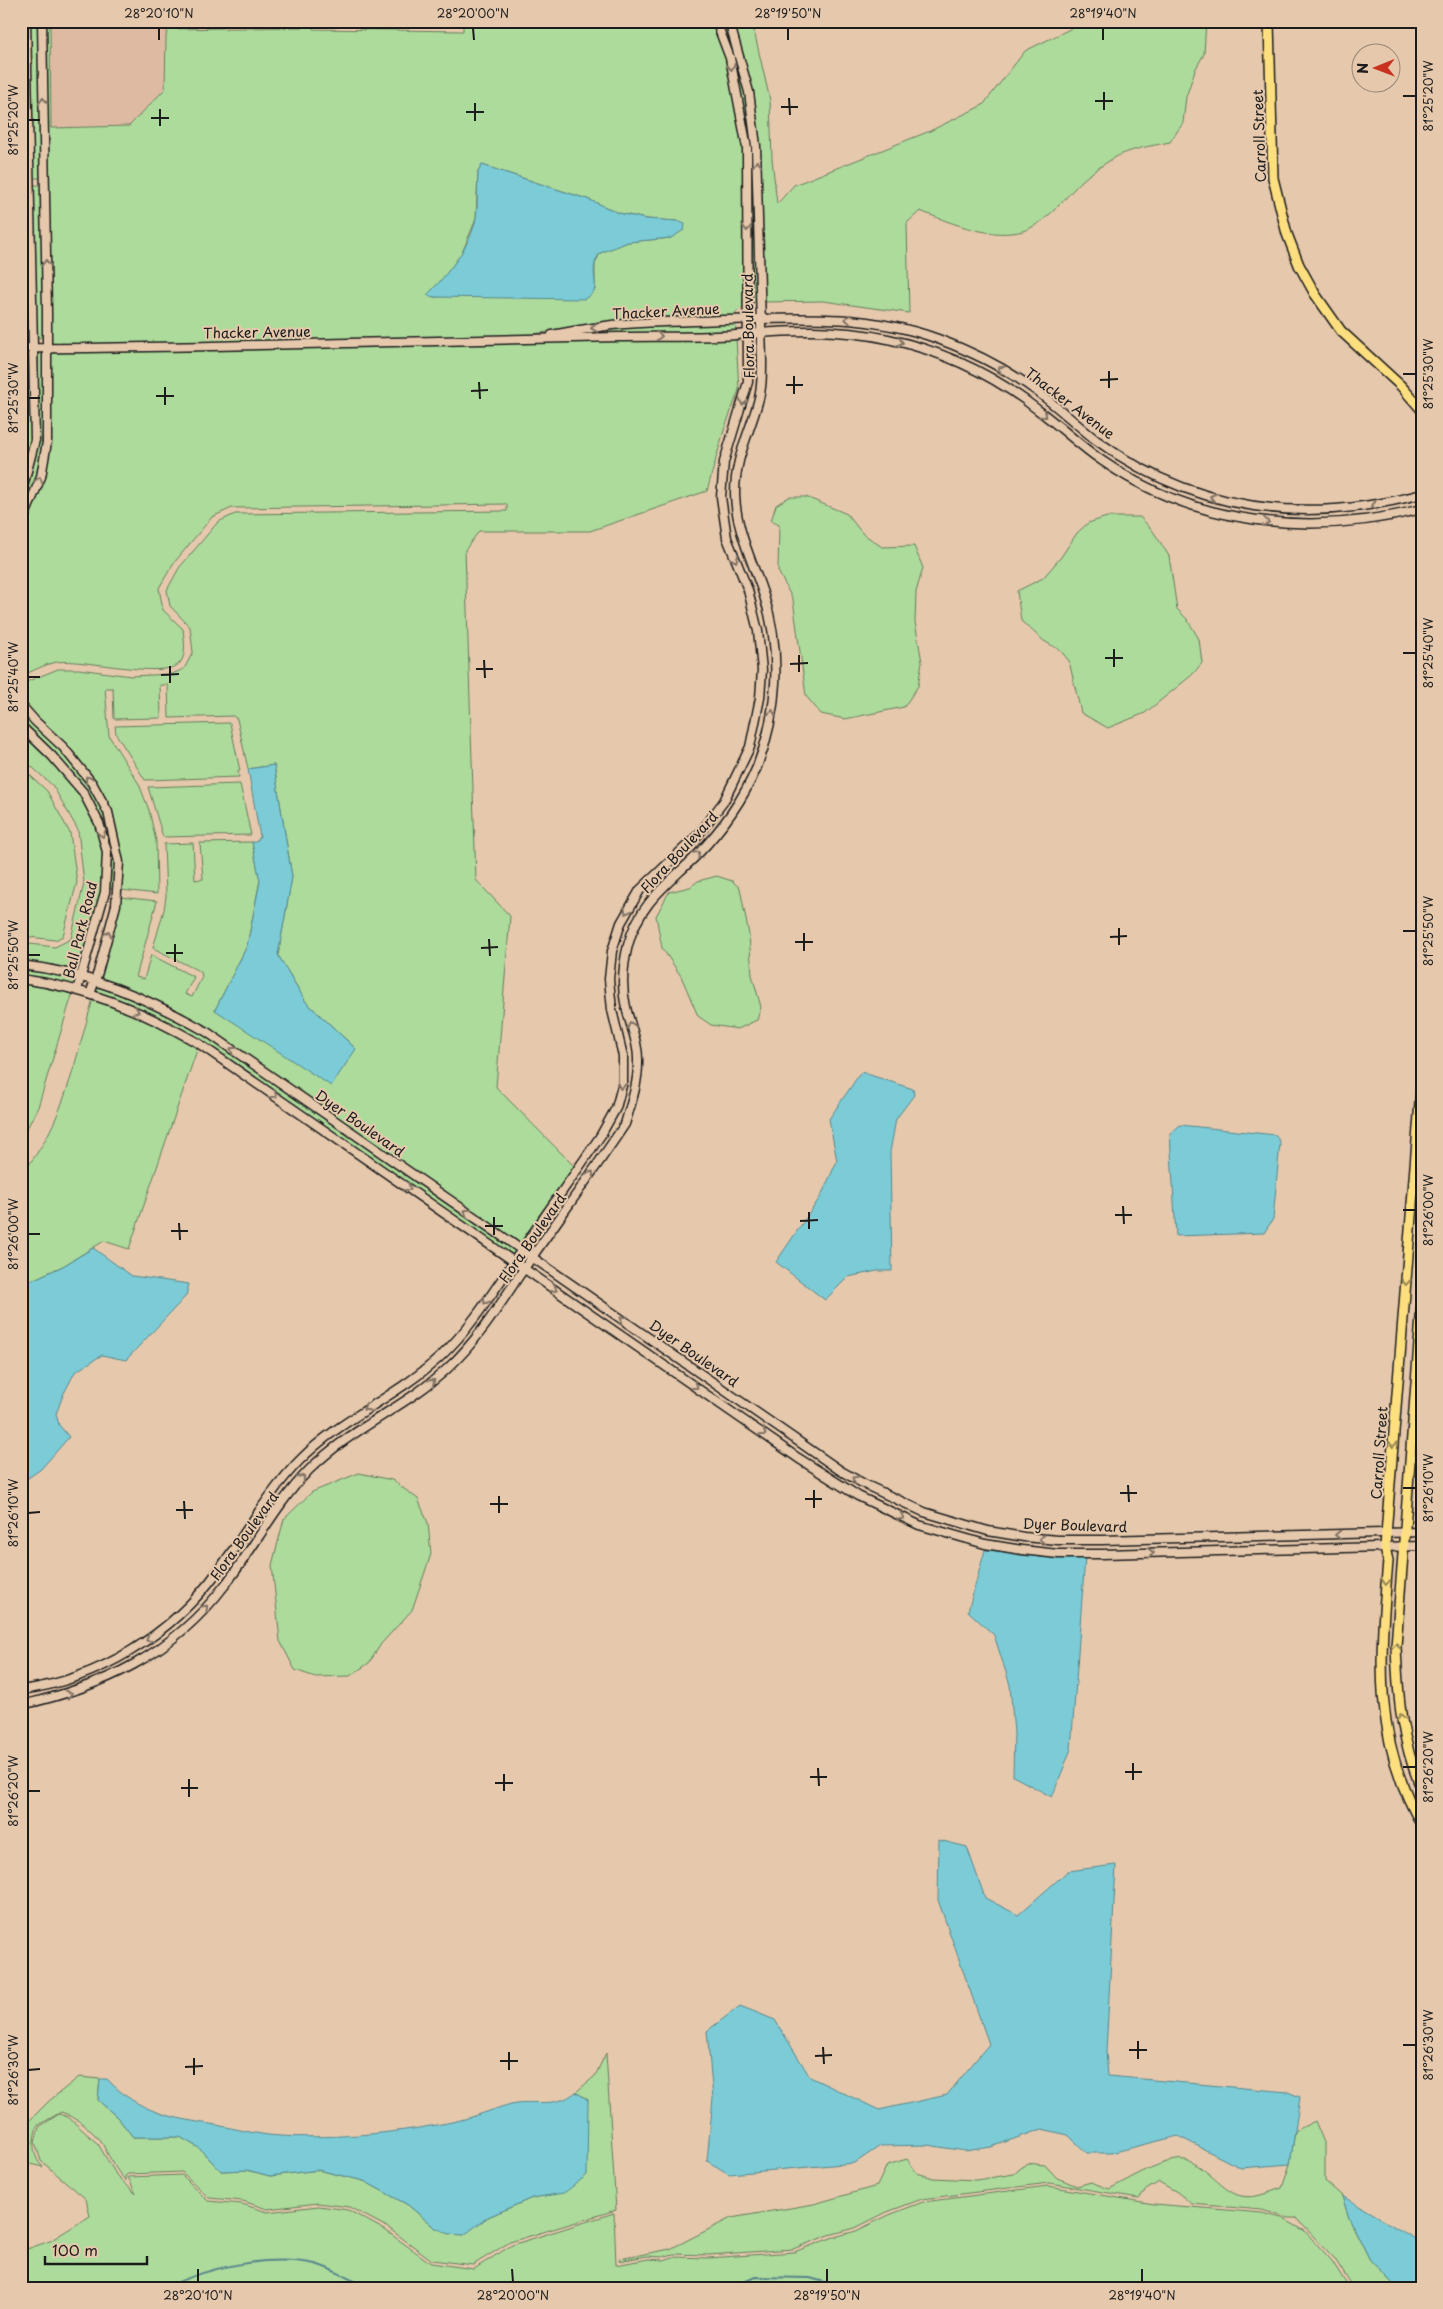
<svg xmlns="http://www.w3.org/2000/svg" width="1443" height="2309" font-family="'Playpen Sans',sans-serif">
<rect width="100%" height="100%" fill="#e6c9ad"/>
<filter id="ink" filterUnits="userSpaceOnUse"><feTurbulence type="fractalNoise" baseFrequency=".02" numOctaves="2"/><feDisplacementMap in="SourceGraphic" scale="10" xChannelSelector="R" yChannelSelector="G"/><feConvolveMatrix kernelMatrix="1 2 1 2 8 2 1 2 1" color-interpolation-filters="sRGB"/></filter>
<g filter="url(#ink)">
<path fill="#dfbaa3" d="M50,21h263v6l-144,2 -3,7 -1,53 -36,37 -78,2z"/>
<g fill="#addb9b" stroke="#647c5c" fill-rule="evenodd">
<path d="M21,21l4,157h-4z"/>
<path d="M30,21h8l3,157h-8z"/>
<path d="M46,21h4l1,107 78,-2 36,-37 1,-53 2,-7 145,-2v2l150,2v-10h248l15,38 17,90v158l-8,6v4l-122,4 -91,15 -471,10zM482,165l108,35 29,13 27,6 31,2 -6,17 -43,4 -28,11 -5,11v26l-161,7 -7,-2 14,-14 21,-28 14,-34 2,-47z"/>
<path d="M720,21h5l21,72 6,54 4,155h-5v-154l-18,-91z"/>
<path d="M733,21h18l3,10 16,69 2,59 5,45 17,-19 136,-54 53,-26 42,-54 51,-25v-5h130l-2,33 -9,16 -9,27 -3,26 -13,19c-19,4 -41,7 -58,17 -9,6 -20,13 -28,20 -21,19 -41,52 -72,54 -31,3 -63,-11 -92,-22l-13,12 2,90 -86,-12 -59,1 -4,-156 -7,-54z"/>
<path d="M21,185h4l5,162h-9z"/>
<path d="M33,185h8l2,152 -6,1z"/>
<path d="M735,324l1,7 -162,4 40,-7z"/>
<path d="M736,338l3,52 -15,40 -17,61 -117,40h-111l-14,19 11,330 34,36 -14,171 79,80 -54,78 -312,-216 -40,-23 -69,-28 20,-81 37,4 -21,76 8,2 7,-24 43,22 -9,17 7,3 10,-20 -1,-5 -48,-24 11,-38 2,-14 -2,-52 29,-1 2,37 8,-1 -3,-36 52,-1 8,38 -13,66 -32,64 141,39 -50,-47 -28,-47 14,-78 -18,-112 -26,4 -11,-50 -4,-3 -64,2 -1,-33h-8l1,33 -47,1 -1,-31h-8l4,48 30,48 10,26 7,31 1,53 -36,-4 2,-29 -12,-50 -16,-30 -28,-36 -29,-26 -17,-20v-15l37,-15h21l52,7 41,-2 12,-5 9,-17 -3,-25 -20,-21 -3,-16 12,-22 39,-46 17,-8 272,-3v-7l-275,4 -20,9 -39,47 -14,24 4,22 20,19c1,11 4,25 -3,34 -15,17 -99,-5 -123,-1 -12,2 -24,9 -36,14v-142l24,-57 6,-35v-89z"/>
<path d="M38,353h5c0,58 5,110 -22,163v-14l7,-13 11,-49z"/>
<path d="M21,354h9l1,85 -10,44z"/>
<path d="M789,497h17l41,17 15,19 20,14 32,-1 9,22 -7,24 -1,30 7,40 -4,24 -14,21 -59,12 -24,-5 -15,-18 -13,-96 -15,-29 1,-46 -8,-4 5,-16z"/>
<path d="M1107,517h33l13,14 16,25 8,53 10,10 12,20 3,24 -10,12 -47,38 -37,15 -27,-15 -12,-52 -9,-11 -16,-9 -23,-20 -4,-30 26,-13 18,-21 16,-24 11,-10z"/>
<path d="M21,711c12,14 26,24 39,38 29,30 52,71 55,113 1,9 -1,18 -2,27h-3c0,-12 3,-28 1,-38 -9,-54 -52,-93 -90,-130z"/>
<path d="M230,723l10,48h-2l1,6 -94,3 -29,-46 -1,-8z"/>
<path d="M21,732c47,45 92,87 80,159 -4,27 -14,55 -22,82l-58,-12v-18l34,4 16,-8 13,-56 -6,-53 -25,-44 -32,-29z"/>
<path d="M21,767l26,24 23,42 7,49 -14,54 -8,4 -34,-4z"/>
<path d="M240,784l11,51 -88,2 -15,-50z"/>
<path d="M717,876l15,5 8,7 9,47 3,40 9,32 -4,13 -19,9 -27,-4 -13,-9 -17,-40 -19,-28 -6,-32 13,-24 21,-5 8,-6z"/>
<path d="M21,968l56,11 -2,6 -54,-10z"/>
<path d="M21,983l52,9 -35,115 -17,33z"/>
<path d="M98,985l67,28 40,22 311,216 -3,5 -313,-216c-34,-20 -68,-35 -105,-48z"/>
<path d="M93,999c37,13 71,28 105,48l-69,202 -25,-8 -41,25 -42,19v-111c43,-48 54,-115 72,-175z"/>
<path d="M359,1473l33,7 26,19 10,24 3,31 -19,56 -31,34 -12,19 -19,13 -35,1 -20,-7 -15,-29 -8,-76 12,-46 28,-27z"/>
<path d="M606,2053l10,157 -106,32 -37,23 -41,-5 -45,-33 -38,-20 -31,-4 -51,6 -24,-8 -34,-3 -27,-26 -54,2 -3,2 1,5c-10,-10 -16,-23 -23,-36 -8,-13 -28,-29 -42,-33l-24,14c-4,14 -6,30 6,41l-18,-4 -4,-34 28,-28 30,-24 21,2 -2,21 20,18 15,19h47l19,11 22,23 26,-1 23,6 48,-6 46,11 44,24 26,22 29,8 25,-18 44,-19 32,-6 24,-92 -12,-8 19,-16z"/>
<path d="M59,2114l9,3 30,27 19,32 19,18 -8,-17 54,-2 26,26 34,3 25,8 52,-6 29,4 37,20 46,33 43,6 38,-24 102,-32 2,52 32,-6 16,1 9,-3 35,1 86,-6 37,-14 25,-7 33,-16 34,-13 125,-16 106,18 108,9 20,5 23,13 27,30 17,27h-1328v-37l29,-10 40,-25 -4,-17 -45,-38 -6,-19 4,-15z"/>
<path d="M1315,2121l10,24v36l17,15 7,22 21,42 27,28h-44l-18,-29 -39,-41h-8l-26,-8 -70,-6 -15,-12 -18,-10 -13,8 -7,8 -90,-15 -127,16 -35,13 -32,16 -26,7 -36,14 -85,6 -35,-1 -10,3 -16,-1 -28,5v-2l51,-10 61,-31 83,-14 63,-18 10,-21 20,-6 10,14 16,5 43,2 38,-6 13,-11 18,2 12,13 20,8 14,-4 18,7c21,-10 43,-25 67,-29 24,-5 44,32 65,36 14,3 28,-4 41,-8l8,-24 5,-33z"/>
</g>
<g fill="#7cccd7" stroke="#56868c">
<path d="M482,165l108,35 29,13 27,6 31,2 8,3 -1,6 -13,8 -43,4 -28,11c-2,3 -5,8 -5,11 -4,16 8,26 -11,35l-150,-2 -7,-2c19,-19 44,-49 49,-77 2,-15 1,-31 2,-46z"/>
<path d="M274,765l18,112 -14,78 28,47 50,47 -25,37 -116,-76 32,-64 13,-65 -8,-39h4l4,-5 -12,-68z"/>
<path d="M861,1072l52,17 1,6 -18,24 -6,33 2,119h-15l-29,6 -23,23 -49,-38 45,-66 16,-35 -8,-42z"/>
<path d="M1180,1125l96,10 4,8 -7,76 -9,14 -88,3 -6,-102z"/>
<path d="M93,1248l39,28 57,8 -3,12 -60,64 -24,-5 -27,17 -12,23 -7,19 3,11 10,12 -28,32 -20,14v-198l42,-19z"/>
<path d="M985,1550l100,7 -14,192 -19,48 -39,-21 1,-43 -4,-48 -16,-50 -26,-24z"/>
<path d="M939,1840l28,7 18,51 33,17 50,-44 48,-6 -10,187 2,24 180,16 12,5 -10,67 -49,4 -63,-32 -67,17h-24l-19,-18 -26,-6 -51,18 -26,4 -38,-6 -47,1 -25,17 -126,11 -22,-13 6,-63 -6,-67 33,-25 35,14 35,57 69,33 68,-15 42,-51 -51,-144z"/>
<path d="M100,2079h7c32,34 65,39 109,46 21,4 43,10 64,11 59,3 119,-3 177,-15 18,-4 36,-12 54,-17 24,-5 44,5 65,-12l12,8 -1,75 -23,18 -32,5 -44,19 -24,18 -15,-1 -15,-7 -26,-22 -44,-24 -46,-11 -48,6 -23,-6 -26,1 -22,-23 -19,-11h-47l-15,-19 -20,-18z"/>
<path d="M1342,2196l80,47v45h-25l-27,-28 -21,-42z"/>
</g>
<g fill="none" stroke-linecap="round" stroke-linejoin="round">
<g stroke="#56868c" stroke-width="2">
<path d="M165,2288c42,-21 104,-34 150,-24 19,5 35,16 53,24"/>
<path d="M728,2288l28,-11 54,1 36,10"/>
</g>
<defs>
<g id="secondary">
<path d="M552,335c20,-4 40,-7 60,-10 36,-4 74,-3 111,-5 73,-2 144,-7 215,19 35,13 71,31 101,54 20,15 38,32 57,47 99,72 210,85 326,54"/>
<path d="M21,348c63,1 127,-1 190,-2 136,-3 272,-6 408,-9 39,-1 78,1 117,-2 51,-5 101,-7 152,4 55,12 106,36 150,71 22,16 41,35 63,50 94,66 211,77 321,49"/>
<path d="M21,494l14,-54 -9,-419"/>
<path d="M21,525l20,-48 6,-35v-130l-5,-291"/>
<path d="M21,705l14,16 28,26 29,36 16,29 11,50 -3,43 -18,67 -8,22"/>
<path d="M21,726l31,30 31,36 16,31 8,29 -2,40 -28,98"/>
<path d="M21,965c67,7 128,34 186,67l634,439 25,14 58,27 64,19 36,6 34,3h44l320,-8"/>
<path d="M21,979c64,8 121,32 177,64l600,415 60,38 61,29 66,19 37,6 36,4h44l320,-8"/>
<path d="M21,1690c78,-10 151,-56 197,-119 27,-36 49,-77 81,-110 42,-43 98,-64 142,-105 32,-30 55,-69 80,-105 26,-39 54,-77 80,-116l15,-27 7,-26v-26l-11,-46 -3,-31 3,-28 9,-28 19,-33 59,-56 25,-33 26,-54 10,-49 2,-28 -4,-39 -10,-41 -21,-52 -6,-41 3,-35 24,-80 -1,-234 -17,-90 -14,-37"/>
<path d="M21,1705c82,-18 152,-51 204,-120 29,-37 51,-81 84,-115 43,-43 96,-62 139,-102 29,-27 49,-59 71,-92 35,-51 72,-101 106,-152 6,-20 13,-40 13,-61 1,-19 -8,-38 -12,-56 -5,-20 -3,-42 2,-62 11,-42 40,-61 69,-90 25,-26 46,-55 60,-88 21,-54 25,-116 7,-171 -11,-34 -28,-65 -29,-102 0,-37 14,-59 23,-92 4,-13 4,-27 4,-41l-6,-215 -7,-54 -20,-71"/>
</g>
<g id="primary">
<path d="M1269,21l4,157 14,56 12,31 16,29 26,37 60,55 21,24"/>
<path d="M1422,1077l-37,470 3,14c-8,94 -16,178 34,264"/>
<path d="M1422,1304l-26,342c2,52 5,95 26,144"/>
</g>
</defs>
<use href="#secondary" stroke="#1c1c1c" stroke-width="11"/>
<use href="#primary" stroke="#1c1c1c" stroke-width="12"/>
<use href="#secondary" stroke="#e6c9ad" stroke-width="8"/>
<use href="#primary" stroke="#fddf80" stroke-width="9"/>
</g>
<defs><path id="oneway-chevron" d="M-2-3.5L2.5 0L-2 3.5" fill="none" stroke-width="1.6" stroke-linecap="round" stroke-linejoin="round" transform="scale(1.25)"/></defs>
<g stroke="#817264">
<use href="#oneway-chevron" transform="translate(731 67) rotate(79)"/>
<use href="#oneway-chevron" transform="translate(43 101) rotate(-91)"/>
<use href="#oneway-chevron" transform="translate(757 164) rotate(-92)"/>
<use href="#oneway-chevron" transform="translate(747 228) rotate(90)"/>
<use href="#oneway-chevron" transform="translate(46 263) rotate(-91)"/>
<use href="#oneway-chevron" transform="translate(848 319) rotate(-174)"/>
<use href="#oneway-chevron" transform="translate(594 328) rotate(171)"/>
<use href="#oneway-chevron" transform="translate(659 336) rotate(-1)"/>
<use href="#oneway-chevron" transform="translate(900 342) rotate(14)"/>
<use href="#oneway-chevron" transform="translate(1001 369) rotate(-150)"/>
<use href="#oneway-chevron" transform="translate(743 402) rotate(107)"/>
<use href="#oneway-chevron" transform="translate(1044 415) rotate(40)"/>
<use href="#oneway-chevron" transform="translate(39 480) rotate(-73)"/>
<use href="#oneway-chevron" transform="translate(1213 497) rotate(-164)"/>
<use href="#oneway-chevron" transform="translate(1374 506) rotate(169)"/>
<use href="#oneway-chevron" transform="translate(1266 522) rotate(7)"/>
<use href="#oneway-chevron" transform="translate(735 559) rotate(68)"/>
<use href="#oneway-chevron" transform="translate(772 713) rotate(-80)"/>
<use href="#oneway-chevron" transform="translate(88 779) rotate(-126)"/>
<use href="#oneway-chevron" transform="translate(102 834) rotate(74)"/>
<use href="#oneway-chevron" transform="translate(697 854) rotate(-45)"/>
<use href="#oneway-chevron" transform="translate(627 911) rotate(118)"/>
<use href="#oneway-chevron" transform="translate(108 934) rotate(-75)"/>
<use href="#oneway-chevron" transform="translate(136 1011) rotate(24)"/>
<use href="#oneway-chevron" transform="translate(631 1025) rotate(-105)"/>
<use href="#oneway-chevron" transform="translate(233 1050) rotate(-145)"/>
<use href="#oneway-chevron" transform="translate(621 1086) rotate(100)"/>
<use href="#oneway-chevron" transform="translate(274 1095) rotate(35)"/>
<use href="#oneway-chevron" transform="translate(591 1174) rotate(-55)"/>
<use href="#oneway-chevron" transform="translate(408 1188) rotate(35)"/>
<use href="#oneway-chevron" transform="translate(467 1212) rotate(-145)"/>
<use href="#oneway-chevron" transform="translate(554 1289) rotate(34)"/>
<use href="#oneway-chevron" transform="translate(486 1301) rotate(125)"/>
<use href="#oneway-chevron" transform="translate(623 1319) rotate(-145)"/>
<use href="#oneway-chevron" transform="translate(432 1382) rotate(-39)"/>
<use href="#oneway-chevron" transform="translate(695 1386) rotate(34)"/>
<use href="#oneway-chevron" transform="translate(366 1408) rotate(150)"/>
<use href="#oneway-chevron" transform="translate(763 1433) rotate(35)"/>
<use href="#oneway-chevron" transform="translate(302 1478) rotate(-49)"/>
<use href="#oneway-chevron" transform="translate(855 1479) rotate(-150)"/>
<use href="#oneway-chevron" transform="translate(901 1517) rotate(23)"/>
<use href="#oneway-chevron" transform="translate(1338 1535) rotate(179)"/>
<use href="#oneway-chevron" transform="translate(1042 1539) rotate(-176)"/>
<use href="#oneway-chevron" transform="translate(1151 1553) rotate(-1)"/>
<use href="#oneway-chevron" transform="translate(205 1608) rotate(-47)"/>
<use href="#oneway-chevron" transform="translate(149 1639) rotate(145)"/>
<use href="#oneway-chevron" transform="translate(69 1694) rotate(-18)"/>
</g>
<g stroke="#988753">
<use href="#oneway-chevron" transform="translate(1406 1282) rotate(94)"/>
<use href="#oneway-chevron" transform="translate(1393 1444) rotate(94)"/>
<use href="#oneway-chevron" transform="translate(1386 1582) rotate(95)"/>
<use href="#oneway-chevron" transform="translate(1396 1646) rotate(-89)"/>
<use href="#oneway-chevron" transform="translate(1401 1717) rotate(-101)"/>
</g>
</g>
<path fill="none" stroke="#1c1c1c" stroke-width="2" d="M159,28v12M473,28l1,12M788,28v12M1103,28v12M1104,92v18M1403,96h13M789,98l1,17M1095,101h18M475,103v18M781,107h17M160,109v17M466,112h18M151,118h18M28,120h12M1109,371v17M1403,374h13M794,376v18M1100,380l18,-1M479,382l1,17M786,385h17M165,387v18M471,391l17,-1M156,396h18M28,398h12M1114,649v18M1403,653h13M799,655v17M1105,658h18M484,660l1,18M790,664l18,-1M170,666v17M476,669h17M161,675l18,-1M28,677h12M1119,928v17M1403,931h13M804,933v18M1110,937l17,-1M489,939l1,17M795,942h18M175,944v18M481,948l17,-1M166,953h17M28,955h12M1123,1206l1,18M1403,1210h13M809,1212v17M1115,1215h17M494,1217v18M800,1221l18,-1M179,1223l1,17M485,1226h18M171,1231h17M28,1234h12M1128,1485l1,17M1403,1488h13M814,1490v18M1120,1493h17M499,1496v17M805,1499h17M184,1501l1,18M490,1504h18M176,1510h17M28,1513l12,-1M1133,1763v17M1403,1767h13M818,1768l1,18M1125,1772h17M504,1774v17M810,1777h17M189,1779v18M495,1783h18M181,1788h17M28,1791h12M1138,2041v18M1403,2045h13M823,2047l1,17M1129,2050h18M509,2052v18M815,2056l17,-1M194,2058v17M500,2061h18M185,2067l18,-1M28,2070l12,-1M198,2269v13M512,2269l1,13M827,2269v13M1142,2269v13"/>
<g text-anchor="middle" dominant-baseline="central" stroke-width="4" stroke-linejoin="round" paint-order="stroke">
<g font-size="14" fill="#1c1c1c" stroke="#e6c9ad">
<text transform="translate(1259 136) rotate(-92)">Carroll Street</text>
<text transform="translate(666 311) rotate(-3)">Thacker Avenue</text>
<text transform="translate(748 326) rotate(-91)">Flora Boulevard</text>
<text transform="translate(257 332) rotate(-1)">Thacker Avenue</text>
<text transform="translate(1070 403) rotate(37)">Thacker Avenue</text>
<text transform="translate(679 852) rotate(-47)">Flora Boulevard</text>
<text transform="translate(80 930) rotate(-76)">Ball Park Road</text>
<text transform="translate(360 1123) rotate(35)">Dyer Boulevard</text>
<text transform="translate(532 1238) rotate(-55)">Flora Boulevard</text>
<text transform="translate(694 1353) rotate(35)">Dyer Boulevard</text>
<text transform="translate(1379 1453) rotate(-86)">Carroll Street</text>
<text transform="translate(1075 1525) rotate(2)">Dyer Boulevard</text>
<text transform="translate(244 1536) rotate(-54)">Flora Boulevard</text>
</g>
</g>
<rect width="1443" height="2309" fill="none" stroke="#e6c9ad" stroke-width="55"/>
<g transform="translate(1376 68) rotate(269)"><circle r="24" fill="#e6c9ad" stroke="#958473"/>
<path d="M0-4L9 19L0 12L-9 19Z" fill="#c8321e"/>
<text y="-8" font-size="14" font-weight="bold" text-anchor="middle" fill="#1c1c1c">N</text>
</g>
<path d="M45 2256v8h102v-8" fill="none" stroke="#1c1c1c" stroke-width="2.5"/>
<text x="52" y="2256" font-size="15" fill="#1c1c1c" stroke="#e6c9ad" stroke-width="4" paint-order="stroke">100 m</text>
<rect x="28" y="28" width="1388" height="2254" fill="none" stroke="#1c1c1c" stroke-width="2"/>
<g font-size="12" text-anchor="middle" fill="#1c1c1c">
<text x="159" y="18">28°20'10"N</text>
<text x="473" y="18">28°20'00"N</text>
<text x="788" y="18">28°19'50"N</text>
<text x="1103" y="18">28°19'40"N</text>
<text transform="translate(1429 96) rotate(-90)" y="4">81°25'20"W</text>
<text transform="translate(14 120) rotate(-90)" y="4">81°25'20"W</text>
<text transform="translate(1429 374) rotate(-90)" y="4">81°25'30"W</text>
<text transform="translate(14 398) rotate(-90)" y="4">81°25'30"W</text>
<text transform="translate(1429 653) rotate(-90)" y="4">81°25'40"W</text>
<text transform="translate(14 677) rotate(-90)" y="4">81°25'40"W</text>
<text transform="translate(1429 931) rotate(-90)" y="4">81°25'50"W</text>
<text transform="translate(14 955) rotate(-90)" y="4">81°25'50"W</text>
<text transform="translate(1429 1210) rotate(-90)" y="4">81°26'00"W</text>
<text transform="translate(14 1234) rotate(-90)" y="4">81°26'00"W</text>
<text transform="translate(1429 1488) rotate(-90)" y="4">81°26'10"W</text>
<text transform="translate(14 1513) rotate(-90)" y="4">81°26'10"W</text>
<text transform="translate(1429 1767) rotate(-90)" y="4">81°26'20"W</text>
<text transform="translate(14 1791) rotate(-90)" y="4">81°26'20"W</text>
<text transform="translate(1429 2045) rotate(-90)" y="4">81°26'30"W</text>
<text transform="translate(14 2070) rotate(-90)" y="4">81°26'30"W</text>
<text x="198" y="2300">28°20'10"N</text>
<text x="513" y="2300">28°20'00"N</text>
<text x="827" y="2300">28°19'50"N</text>
<text x="1142" y="2300">28°19'40"N</text>
</g>
</svg>
